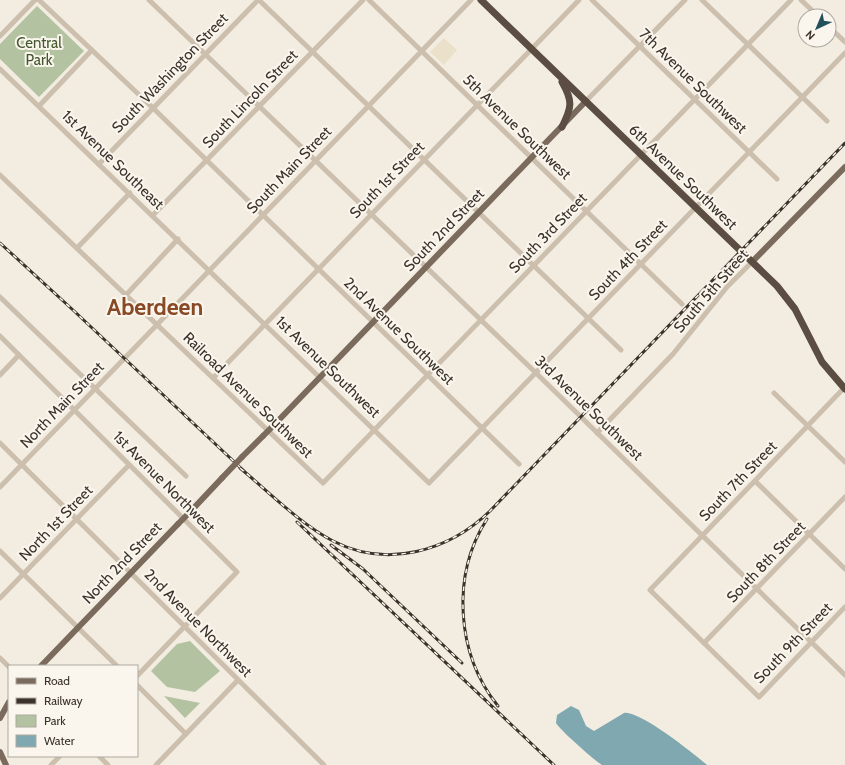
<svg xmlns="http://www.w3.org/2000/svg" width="845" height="765" font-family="Cabin,sans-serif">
<rect width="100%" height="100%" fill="#f3ede1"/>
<g fill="#b3c3a1">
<path d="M37,6l47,45 -45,46 -39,-38v-15z"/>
<path d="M190,641l30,30 -25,21 -28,-5 -16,-16 26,-27z"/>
<path d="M164,696l36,7 -15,15z"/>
</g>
<path fill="#ebe0c9" d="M444,38l13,12 -13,15 -14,-13z"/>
<path fill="#80a8b0" d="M571,706l8,4 7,16 8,5 30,-18c15,-3 69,40 83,52h-105c-7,-4 -43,-36 -46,-42l1,-8z"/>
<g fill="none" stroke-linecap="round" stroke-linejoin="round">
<g stroke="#ccbfad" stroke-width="5">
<path d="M39,0l114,108 366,356"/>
<path d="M149,0l387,373 309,302"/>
<path d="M259,0l362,350"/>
<path d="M369,0l313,304"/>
<path d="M592,0l185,179"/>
<path d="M702,0l125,121"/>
<path d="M801,0l17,16"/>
<path d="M829,27l16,15"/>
<path d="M0,36l35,-36"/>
<path d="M0,69l429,414 416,-430"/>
<path d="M586,101l99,-101"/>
<path d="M39,106l53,-56"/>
<path d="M99,164l159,-164"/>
<path d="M0,175l323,308 468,-483"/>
<path d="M153,215l210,-215"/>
<path d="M77,248l53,-55"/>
<path d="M126,295l52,-56"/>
<path d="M0,297l186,179"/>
<path d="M0,336l237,236 -100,104"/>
<path d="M0,375l19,-20"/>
<path d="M213,378l366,-378"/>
<path d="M844,388l-194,202 109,107 86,-90"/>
<path d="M774,393l71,69"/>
<path d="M597,433l76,-79 54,-67 25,-25"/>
<path d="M0,443l324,322"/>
<path d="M755,481l90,88"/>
<path d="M0,487l471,-487"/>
<path d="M0,551l117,115"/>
<path d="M0,598l129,-133"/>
<path d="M704,643l141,-146"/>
<path d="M0,658l9,9"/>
<path d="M137,685l49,49"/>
<path d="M99,756l9,9"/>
<path d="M51,765l9,-9"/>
<path d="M156,765l82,-85"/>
</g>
<g stroke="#7b6b5d" stroke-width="6">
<path d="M752,262l93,-95"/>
<path d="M274,425l312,-324"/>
<path d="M242,457l21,-21"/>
<path d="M190,512l32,-34"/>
<path d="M41,666l137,-142"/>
<path d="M0,718l9,-16"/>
<path d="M0,752l6,13"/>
</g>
<g stroke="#5b4d42" stroke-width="7">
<path d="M481,0l296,286 18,23 27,53 23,27"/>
<path d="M562,127c10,-20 11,-26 0,-45"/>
</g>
<defs>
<g id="rail">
<path d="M0,243l73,67 171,161"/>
<path d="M240,468c29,24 59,55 93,73 54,28 116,10 157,-30l355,-368"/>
<path d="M487,519c-36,56 -31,135 11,187"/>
<path d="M297,522l257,243"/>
<path d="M331,545l32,24 99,94"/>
</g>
</defs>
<use href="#rail" stroke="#3a322b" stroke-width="3"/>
<use href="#rail" stroke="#faf6ee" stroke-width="1.5" stroke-dasharray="4.5" stroke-linecap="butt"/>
<g stroke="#7b6b5d" stroke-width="6">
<path d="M263,436l11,-11"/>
<path d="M222,478l20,-21"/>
<path d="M178,524l12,-12"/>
</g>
</g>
<g text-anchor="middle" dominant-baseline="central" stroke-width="4" stroke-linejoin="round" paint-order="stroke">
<g font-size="15" fill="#44582f" stroke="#faf6ee">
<text x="39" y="43">Central<tspan x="39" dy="17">Park</tspan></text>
</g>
<g font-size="15" fill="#3a322b" stroke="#faf6ee">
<text transform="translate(170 73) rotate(-46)">South Washington Street</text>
<text transform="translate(693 81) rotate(44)">7th Avenue Southwest</text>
<text transform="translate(250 99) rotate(-46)">South Lincoln Street</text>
<text transform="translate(517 127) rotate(44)">5th Avenue Southwest</text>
<text transform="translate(113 160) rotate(44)">1st Avenue Southeast</text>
<text transform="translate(289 170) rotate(-46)">South Main Street</text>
<text transform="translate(683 177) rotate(44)">6th Avenue Southwest</text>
<text transform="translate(387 180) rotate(-46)">South 1st Street</text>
<text transform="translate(444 230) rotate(-46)">South 2nd Street</text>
<text transform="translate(548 233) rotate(-46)">South 3rd Street</text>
<text transform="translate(628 260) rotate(-46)">South 4th Street</text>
<text transform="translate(711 291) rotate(-49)">South 5th Street</text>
<text transform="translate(399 331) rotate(44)">2nd Avenue Southwest</text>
<text transform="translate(328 367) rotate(44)">1st Avenue Southwest</text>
<text transform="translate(248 395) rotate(44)">Railroad Avenue Southwest</text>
<text transform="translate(62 405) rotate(-46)">North Main Street</text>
<text transform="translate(589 408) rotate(44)">3rd Avenue Southwest</text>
<text transform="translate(738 481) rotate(-46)">South 7th Street</text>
<text transform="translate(164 482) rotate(45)">1st Avenue Northwest</text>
<text transform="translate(56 523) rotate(-46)">North 1st Street</text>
<text transform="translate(766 562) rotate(-46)">South 8th Street</text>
<text transform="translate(122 563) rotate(-46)">North 2nd Street</text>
<text transform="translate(198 623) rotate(45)">2nd Avenue Northwest</text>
<text transform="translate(793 643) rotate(-46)">South 9th Street</text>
</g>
<g font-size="23" font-weight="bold" fill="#884925" stroke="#faf6ee">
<text x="155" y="307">Aberdeen</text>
</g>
</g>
<rect x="8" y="665" width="130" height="92" fill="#faf6ee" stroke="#ada8a0"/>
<rect x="16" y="678" width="20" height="6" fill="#7b6b5d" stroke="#ada8a0"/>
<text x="44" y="685" font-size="12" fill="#3a322b">Road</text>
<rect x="16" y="698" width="20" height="6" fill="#3a322b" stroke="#ada8a0"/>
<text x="44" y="705" font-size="12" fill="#3a322b">Railway</text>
<rect x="16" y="715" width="20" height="12" fill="#b3c3a1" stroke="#ada8a0"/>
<text x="44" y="725" font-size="12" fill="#3a322b">Park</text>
<rect x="16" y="735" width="20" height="12" fill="#80a8b0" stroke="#ada8a0"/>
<text x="44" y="745" font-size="12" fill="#3a322b">Water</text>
<g transform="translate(817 28) rotate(224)"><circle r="19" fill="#faf6ee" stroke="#ada8a0"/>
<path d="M0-3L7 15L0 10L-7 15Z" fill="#21505b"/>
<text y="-6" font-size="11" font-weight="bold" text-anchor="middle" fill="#3a322b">N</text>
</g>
</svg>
